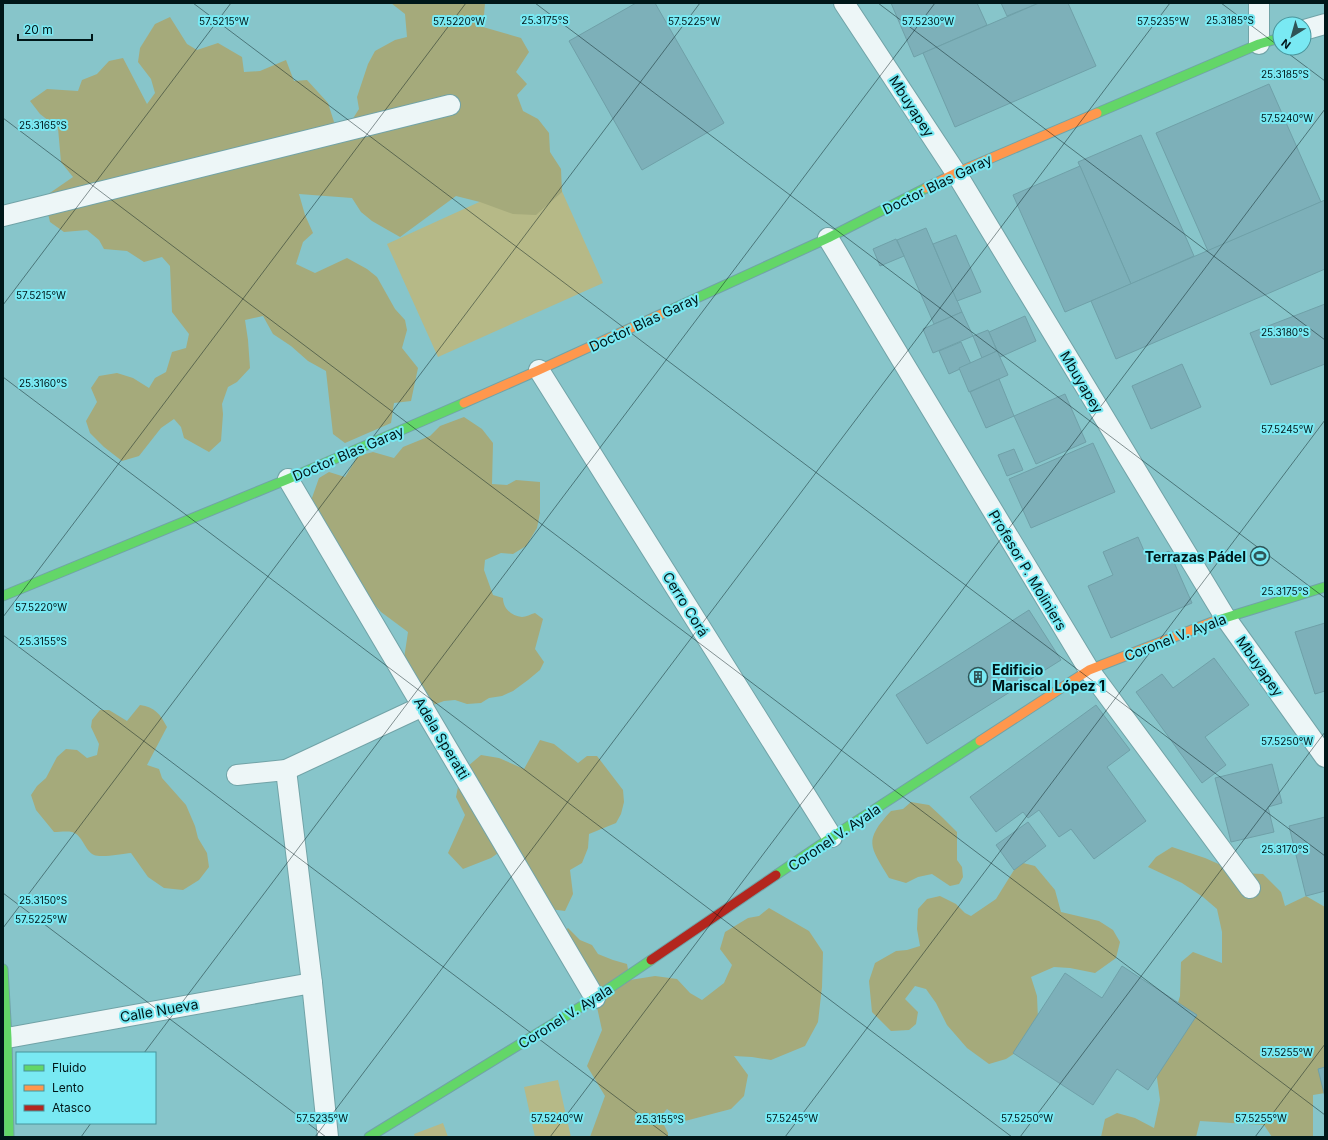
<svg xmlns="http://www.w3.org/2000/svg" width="1328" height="1140" font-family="Inter,sans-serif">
<rect width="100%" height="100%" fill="#87c5ca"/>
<g fill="#b6b987">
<path d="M552,169l51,114 -165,74 -51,-113z"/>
<path d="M558,1080l13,57h-36l-11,-50z"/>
<path d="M443,1123l5,14h-33l-1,-3z"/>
</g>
<g fill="#a5aa7b">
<path d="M391,3h94l-2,24 38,11 8,14 -13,20 11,12 -10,11 6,16 15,8 11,14 1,19 11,17 1,23 -26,23 -23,-1 -33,-12 -24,-6 -56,41 -28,-16 -11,-9 -9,-14 -53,-4 6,21 8,18 -10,9 -7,22 19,9 32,-15 20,11 10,8 18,32 10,11 2,10 -5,18 16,20 -7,33 -17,2 -3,20 -46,20 -12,-9 -7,-63 -18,-10 -17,-15 -18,-12 -10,-18 -18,4 3,20 2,28 -13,14 -9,5 -6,17 1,10 -2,27 -12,11 -25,-14 -3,-11 -7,-8 -13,9 -22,28 -17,5 -18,-14 -14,-14 -4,-12 11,-19 -6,-14 8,-12 18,-3 16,5 16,10 6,-10 11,-6 6,-20 14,-4 3,-14 -17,-22 -2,-46 -8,-9 -18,5 -17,-11 -23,-2 -5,-9 -12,-10 -23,2 -14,-10 -6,-25 29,-20 -12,-15 -3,-34 -18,-14 -10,-13 17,-12 31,2 4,-11 15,-6 12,-13 14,-3 24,46 8,-11 -4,-14 -13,-17 2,-14 15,-24 15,-7 17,27 10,6 21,-7 24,14 2,15 16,-1 26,-11 8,21 13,-1 21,23 6,19 11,9 14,-22 -2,-12 11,-33 7,-13 20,-11 12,-3 -2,-23z"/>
<path d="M464,417l18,12 11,14 -1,41 15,1 9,-5 24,2v31l-3,15 -11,18 -13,8 -12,-1 -16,7 -1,10 9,25 10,3c0,11 9,18 19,19 4,0 9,-3 13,-4l8,6 -8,30 9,13 -4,8 -12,10 -15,11 -11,5 -13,2 -8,5 -14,1 -12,-4 -11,1 -11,4 -31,-33 6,-40 -27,-20 -13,-15 -4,-11 -20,-13 -37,-61 12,-34 10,-6 16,5 13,-21 15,-4 21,6 9,-11 27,-11 10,-10z"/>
<path d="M140,705c15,2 20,9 27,22l-20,38 12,4 3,9 24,27 9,21 3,12 9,15 2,14 -10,13 -16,10 -19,-2 -16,-11 -17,-24c-9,1 -30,5 -37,2 -10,-5 -11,-20 -22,-23 -5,-1 -13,0 -18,0l-18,-22 -5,-15 6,-9 9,-8 11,-21 9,-8 11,1 10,8 10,-3 2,-11 -8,-17 1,-7 8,-10h9l18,11z"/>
<path d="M540,740l14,4 24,19 9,-7h10l26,34 1,12 -3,12 -5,9 -27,11 -1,14 -6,15 -12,7 3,24 -8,17 -23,-3 -41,-57 -10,7 -28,11 -15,-16 17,-38 -9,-18 5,-25 20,-17 18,3 25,11z"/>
<path d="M911,802l18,3 14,13 14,14v28l5,7 1,10 -4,7 -9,2 -18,-12 -14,3 -12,6 -17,-5c-19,-32 -26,-37 2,-67l12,-2z"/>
<path d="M1172,847l33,11 34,15 24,1 18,18 4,14 21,-10 19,11v186l-12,2v42h-41l-8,-12 -64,-4 -4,16h-95l4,-18 12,-6 18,5 19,10 6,-28 -3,-22 -1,-28 11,-12 13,-42 1,-34 12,-10 29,11v-31l-5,-23 -14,-12 -21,-14 -34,-16 8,-10z"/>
<path d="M1023,863l12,3 20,24 6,22 38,9 14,9 7,12 -4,16 -21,15 -25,-5 -16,-1 -23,10 6,19 1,23 -17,30 -15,10 -17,5 -22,-16 -20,-23 -11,-22 -10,-14 -11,-3 -10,13 13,13 -2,12 -7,6 -18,1 -19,-19 -3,-31 6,-18 21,-12 11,-1 13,-4 -3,-17 1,-20 9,-10 13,-3 16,8 9,9 6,3 25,-17 18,-29z"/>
<path d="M769,908l40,23 14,21 -1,35 -4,35 -13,24 -34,14 -19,-3 -18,-1 14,19 -4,21 -13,13 -46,12 -18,-12 -7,8 8,16v4h-78l15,-41 -18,-30 15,-36 -7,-32 -36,-62 9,-8 12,12 12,5 6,9 15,6 14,4 3,16 25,-4 22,3 13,14 12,7 22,-17 8,-18 -12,-16 5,-17 23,-14 11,-2z"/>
</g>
<g fill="#7db0b9" stroke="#6fa0a8">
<path d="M636,3h19l69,120 -82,47 -73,-129z"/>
<path d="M891,3h86l10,22 -73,32z"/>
<path d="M1001,3h38l-32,13z"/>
<path d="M1039,3h29l28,63 -141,61 -32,-74z"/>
<path d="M1269,84l52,118 -113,49 -52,-118z"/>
<path d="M1141,135l53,121 -63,28 -53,-122z"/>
<path d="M1080,166l51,118 -66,28 -52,-117z"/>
<path d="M1325,200v69l-209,90 -25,-58z"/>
<path d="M926,228l36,84 -28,12 -37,-84z"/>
<path d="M956,235l25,57 -24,9 -24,-57z"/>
<path d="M896,239l8,17 -24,10 -7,-17z"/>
<path d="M1325,304v60l-54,21 -21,-52z"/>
<path d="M962,312l11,24 -40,17 -10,-24z"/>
<path d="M1025,316l11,25 -36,16 -11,-25z"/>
<path d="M988,330l9,21 -15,7 -9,-22z"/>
<path d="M961,342l10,22 -22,10 -10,-23z"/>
<path d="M997,351l11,24 -39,17 -10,-24z"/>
<path d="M1182,364l19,43 -50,22 -19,-43z"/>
<path d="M999,379l15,37 -28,12 -16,-36z"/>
<path d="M1065,394l21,48 -50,22 -22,-48z"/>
<path d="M1093,443l22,49 -84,36 -22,-49z"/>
<path d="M1014,449l9,21 -16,6 -9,-21z"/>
<path d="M1138,537l10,23 21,-9 23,52 -81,35 -23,-52 25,-11 -10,-23z"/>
<path d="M1029,610l32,50 -134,84 -31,-49z"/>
<path d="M1325,623v68l-10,3 -20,-62z"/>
<path d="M1214,658l35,47 -44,32 21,28 -24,18 -66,-91 26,-18 11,14z"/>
<path d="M1096,705l34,45 -23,17 39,54 -52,38 -23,-30 -12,8 -20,-27 -11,8 -5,-6 -27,20 -26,-35z"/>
<path d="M1272,764l10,39 -14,4 6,25 -43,10 -16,-64z"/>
<path d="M1325,817v74l-19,5 -17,-70z"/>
<path d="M1028,822l18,24 -32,24 -18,-25z"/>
<path d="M1122,966l75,49 -49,75 -31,-21 -24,36 -80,-52 52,-80 37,25z"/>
<path d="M1325,1067v30l-7,-28z"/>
</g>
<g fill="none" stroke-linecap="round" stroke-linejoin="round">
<defs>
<g id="street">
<path d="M844,3l112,170 269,444 100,140"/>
<path d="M1259,3v41"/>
<path d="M1304,30l21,-6"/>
<path d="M3,216l447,-111"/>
<path d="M828,238l261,432 161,218"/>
<path d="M539,370l293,467"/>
<path d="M288,479l307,519"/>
<path d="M286,770l26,213 16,154"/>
<path d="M237,775l49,-5 137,-64"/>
<path d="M7,1038l305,-55"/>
</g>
<g id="fast">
<path d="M1097,113l162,-69 21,-6"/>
<path d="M666,312l162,-74 98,-50"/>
<path d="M3,596l285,-117 176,-76"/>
<path d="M1215,621l110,-34"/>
<path d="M776,875l56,-38 148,-96"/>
<path d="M3,969l4,69 2,99"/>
<path d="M369,1137l226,-139 56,-38"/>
</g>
<g id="slow">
<path d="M926,188l30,-15 141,-60"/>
<path d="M464,403l75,-33 127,-58"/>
<path d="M980,741l109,-71 126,-49"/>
</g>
<path id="jam" d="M651,960l125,-85"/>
</defs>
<use href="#street" stroke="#71a3a7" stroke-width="22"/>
<use href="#fast" stroke="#71a3a7" stroke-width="11"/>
<use href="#slow" stroke="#71a3a7" stroke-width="11"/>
<use href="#jam" stroke="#71a3a7" stroke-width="11"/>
<use href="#street" stroke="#edf6f7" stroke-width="20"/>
<use href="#fast" stroke="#63d668" stroke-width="9"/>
<use href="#slow" stroke="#ff974d" stroke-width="9"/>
<use href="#jam" stroke="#b3261e" stroke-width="9"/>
</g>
<path fill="none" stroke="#001719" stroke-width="1" stroke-opacity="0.45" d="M193,3l1132,853M535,3l790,595M878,3l447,337M1221,3l59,44M1281,48l44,33M3,118l1322,997M3,305l228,-302M3,377l1009,760M3,617l463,-614M3,635l666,502M3,893l323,244M3,928l697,-925M144,1053l791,-1050M81,1137l10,-14M315,1137l855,-1134M550,1137l775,-1028M785,1137l540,-717M1020,1137l305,-405M1255,1137l70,-93"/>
<defs>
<symbol id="stadium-ring" viewBox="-11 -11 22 22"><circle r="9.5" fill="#79e9f3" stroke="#2f5457" stroke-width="1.5"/><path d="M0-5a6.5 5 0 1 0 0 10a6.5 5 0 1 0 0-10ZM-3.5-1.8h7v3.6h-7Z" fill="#2f5457"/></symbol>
<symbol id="building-ring" viewBox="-11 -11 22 22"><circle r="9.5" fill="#79e9f3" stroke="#2f5457" stroke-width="1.5"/><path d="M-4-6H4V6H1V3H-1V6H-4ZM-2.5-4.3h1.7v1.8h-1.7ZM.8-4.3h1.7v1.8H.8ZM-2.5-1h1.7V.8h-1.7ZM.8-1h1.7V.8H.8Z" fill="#2f5457"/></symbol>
</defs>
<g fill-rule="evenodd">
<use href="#stadium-ring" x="1249" y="545" width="22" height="22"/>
<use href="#building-ring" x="967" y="666" width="22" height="22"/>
</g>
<g text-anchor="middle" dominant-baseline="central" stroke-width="4" stroke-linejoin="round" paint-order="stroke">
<g font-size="14" fill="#001719" stroke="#79e9f3">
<text transform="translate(912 106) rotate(57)">Mbuyapey</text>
<text transform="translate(937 184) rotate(-26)">Doctor Blas Garay</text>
<text transform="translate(644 322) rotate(-25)">Doctor Blas Garay</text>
<text transform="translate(1082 382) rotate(59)">Mbuyapey</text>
<text transform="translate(348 453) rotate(-23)">Doctor Blas Garay</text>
<text transform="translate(1028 570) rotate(59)">Profesor P. Moliniers</text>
<text transform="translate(686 604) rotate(58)">Cerro Corá</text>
<text transform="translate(1175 637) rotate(-21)">Coronel V. Ayala</text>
<text transform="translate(1260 666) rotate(55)">Mbuyapey</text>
<text transform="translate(442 738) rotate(59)">Adela Speratti</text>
<text transform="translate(834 837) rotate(-34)">Coronel V. Ayala</text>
<text transform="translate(159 1010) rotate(-10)">Calle Nueva</text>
<text transform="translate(565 1016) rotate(-32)">Coronel V. Ayala</text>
</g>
<g font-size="14" font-weight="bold" fill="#001719" stroke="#79e9f3" text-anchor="end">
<text x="1246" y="556">Terrazas Pádel</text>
<text x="992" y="669" text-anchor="start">Edificio<tspan x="992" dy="16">Mariscal López 1</tspan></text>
</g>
</g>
<g font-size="10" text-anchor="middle" fill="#001719" stroke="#79e9f3" stroke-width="4" stroke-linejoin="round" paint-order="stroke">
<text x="545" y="24">25.3175°S</text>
<text x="1230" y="24">25.3185°S</text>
<text x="224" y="25">57.5215°W</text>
<text x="459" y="25">57.5220°W</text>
<text x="694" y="25">57.5225°W</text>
<text x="928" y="25">57.5230°W</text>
<text x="1163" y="25">57.5235°W</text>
<text x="1285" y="78">25.3185°S</text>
<text x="1287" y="122">57.5240°W</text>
<text x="43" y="129">25.3165°S</text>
<text x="41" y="299">57.5215°W</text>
<text x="1285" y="336">25.3180°S</text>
<text x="43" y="387">25.3160°S</text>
<text x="1287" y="433">57.5245°W</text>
<text x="1285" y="595">25.3175°S</text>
<text x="41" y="611">57.5220°W</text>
<text x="43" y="645">25.3155°S</text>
<text x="1287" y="745">57.5250°W</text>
<text x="1285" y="853">25.3170°S</text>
<text x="43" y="904">25.3150°S</text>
<text x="41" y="923">57.5225°W</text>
<text x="1287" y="1056">57.5255°W</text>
<text x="322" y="1122">57.5235°W</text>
<text x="557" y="1122">57.5240°W</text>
<text x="792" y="1122">57.5245°W</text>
<text x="1027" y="1122">57.5250°W</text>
<text x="1261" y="1122">57.5255°W</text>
<text x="660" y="1123">25.3155°S</text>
</g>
<rect width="1328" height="1140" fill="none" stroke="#001719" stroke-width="8"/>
<rect x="16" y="1052" width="140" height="72" fill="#79e9f3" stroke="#49959c"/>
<rect x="24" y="1065" width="20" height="6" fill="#63d668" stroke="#49959c"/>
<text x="52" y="1072" font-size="12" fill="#001719">Fluido</text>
<rect x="24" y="1085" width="20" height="6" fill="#ff974d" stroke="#49959c"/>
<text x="52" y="1092" font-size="12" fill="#001719">Lento</text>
<rect x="24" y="1105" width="20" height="6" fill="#b3261e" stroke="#49959c"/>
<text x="52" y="1112" font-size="12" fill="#001719">Atasco</text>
<g transform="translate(1292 36) rotate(217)"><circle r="19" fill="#79e9f3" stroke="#49959c"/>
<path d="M0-3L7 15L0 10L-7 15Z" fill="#2f5457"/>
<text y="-6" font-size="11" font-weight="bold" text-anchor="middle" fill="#001719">N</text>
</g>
<path d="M18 34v6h74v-6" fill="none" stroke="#001719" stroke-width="2"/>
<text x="24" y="34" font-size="12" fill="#001719" stroke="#79e9f3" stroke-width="3" paint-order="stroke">20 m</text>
</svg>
